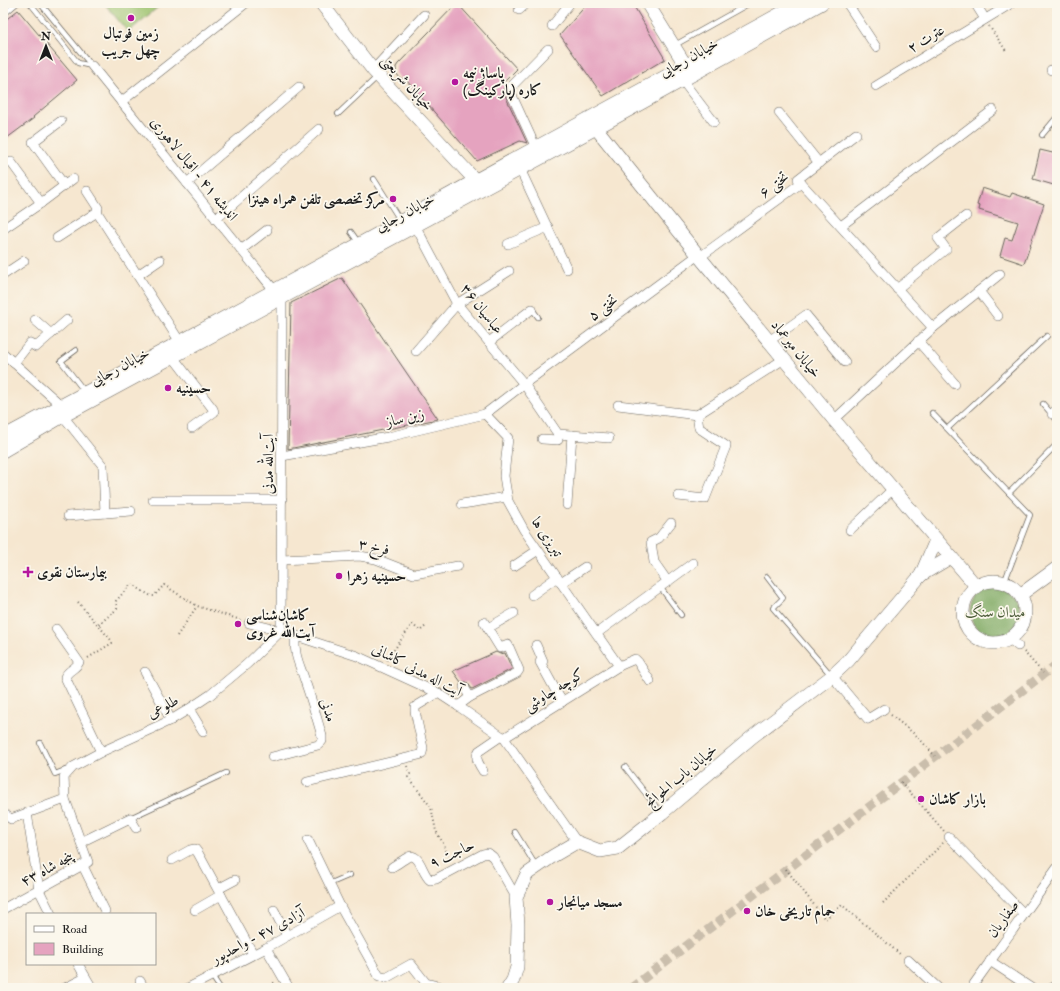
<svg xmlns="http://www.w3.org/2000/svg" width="1060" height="991" font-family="'IM FELL Double Pica',Amiri,serif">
<rect width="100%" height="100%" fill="#fbf7ec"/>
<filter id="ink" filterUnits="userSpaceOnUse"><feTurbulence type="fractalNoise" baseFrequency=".025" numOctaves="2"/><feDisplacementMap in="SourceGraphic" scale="8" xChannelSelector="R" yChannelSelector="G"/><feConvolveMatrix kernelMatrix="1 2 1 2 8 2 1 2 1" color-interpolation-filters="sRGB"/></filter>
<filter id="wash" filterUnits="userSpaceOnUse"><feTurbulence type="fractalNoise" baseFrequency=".012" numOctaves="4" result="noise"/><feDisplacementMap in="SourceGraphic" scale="16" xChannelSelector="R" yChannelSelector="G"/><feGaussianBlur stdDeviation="0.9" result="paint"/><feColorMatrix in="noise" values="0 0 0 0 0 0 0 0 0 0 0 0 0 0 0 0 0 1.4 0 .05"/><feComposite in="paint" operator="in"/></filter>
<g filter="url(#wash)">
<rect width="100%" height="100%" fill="#f6e7d0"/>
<path fill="#9cc26d" stroke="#5c6f44" d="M104,3h59l-35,29z"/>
<circle fill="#7da860" stroke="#4c623e" cx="995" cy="612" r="25"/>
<g id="blocks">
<g fill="#e5a3bf">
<path d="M457,3l60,66 -14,14 2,2 -2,6 24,52 -7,-2 -43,20 -71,-81 -6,-2 -4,-5v-6l2,-3z"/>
<path d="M588,3h44l33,56 -62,37 -43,-61z"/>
<path d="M18,10l59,70 -44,37 1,1 -31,23v-119z"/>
<path d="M1040,150l17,4v32l-24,-7z"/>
<path d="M982,188l28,9 2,-4 32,11 -20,60 -24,-8 5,-18 7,2 6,-18 -39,-12 1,-4 -3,-1z"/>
<path d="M342,278l96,141 -150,30 3,-146z"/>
<path d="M496,652l4,2 5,-1 7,16 -40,20 -5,-7h-6l-8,-11z"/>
</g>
</g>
</g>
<g filter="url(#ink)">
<use href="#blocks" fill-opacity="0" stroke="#68635b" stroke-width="1"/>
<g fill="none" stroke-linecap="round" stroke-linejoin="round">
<path stroke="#cabeac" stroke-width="9" stroke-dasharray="9 4.5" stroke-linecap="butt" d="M631,988l426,-324"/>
<defs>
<g id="lane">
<path d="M30,3l48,60 14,3"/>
<path d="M40,3l52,63"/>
<path d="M3,15l14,-12"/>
<path d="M675,45l75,-42"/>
<path d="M338,114l39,-37"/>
<path d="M1042,135l15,-18"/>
<path d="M374,179l26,41"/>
<path d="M351,232l7,10"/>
<path d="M532,309l6,8"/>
<path d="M76,350l-15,11 24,31"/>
<path d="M1043,404l14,16"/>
<path d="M932,413l98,102 -26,68"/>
<path d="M948,428l99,-92"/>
<path d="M1009,493l48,-49"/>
<path d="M767,577l16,21 -10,10 58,67"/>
<path d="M660,587l21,28"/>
<path d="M40,743l15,31 13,-5"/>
<path d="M625,767l36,46"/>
<path d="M130,818l96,-45"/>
<path d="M515,832l21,34"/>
<path d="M329,884l21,-9"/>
<path d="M212,976l8,12"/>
</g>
<g id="street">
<path d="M847,3l29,44"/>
<path d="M975,3l10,16"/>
<path d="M519,10l8,-7"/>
<path d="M552,26l18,-23"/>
<path d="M92,66l182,224"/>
<path d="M373,70l51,-55"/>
<path d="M1051,70l6,-3"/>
<path d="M682,80l32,42"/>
<path d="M876,86l136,-83"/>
<path d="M121,102l125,-99"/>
<path d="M779,113l40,50"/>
<path d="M61,121l-28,21 31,43"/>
<path d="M536,148l-27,-59 39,-40"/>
<path d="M11,162l30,41"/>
<path d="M520,169l47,100"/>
<path d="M187,183l112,-96"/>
<path d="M801,183l132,145"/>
<path d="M87,191l11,17 -1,4 83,130"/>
<path d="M216,219l103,-90"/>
<path d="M415,225l42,79 67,80 34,50 51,4"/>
<path d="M841,226l152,-116"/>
<path d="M3,229l38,-26 32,-24"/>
<path d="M57,238l40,-26"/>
<path d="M508,244l40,-17"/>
<path d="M241,250l26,-20"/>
<path d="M700,257l101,-74 -3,-4 58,-45"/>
<path d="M3,275l21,-14"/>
<path d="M138,275l22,-15"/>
<path d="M897,289l49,-40 -8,-11 28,-22"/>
<path d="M979,291l19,25"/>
<path d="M35,320l16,14"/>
<path d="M769,341l37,-26 39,47"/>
<path d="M918,341l37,43"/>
<path d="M489,342l43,-33"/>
<path d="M416,351l41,-47 52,-33"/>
<path d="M3,353l59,53"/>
<path d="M173,357l40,52 1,3 -22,16"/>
<path d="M14,363l16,-20 6,4 31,-27"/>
<path d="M618,405l79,10 87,-56"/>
<path d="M485,414l23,24 -4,38 4,25 16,29 95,136"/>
<path d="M1052,414l5,-5"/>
<path d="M63,416l40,50 2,47"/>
<path d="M834,420l99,-92 67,-54"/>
<path d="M542,439l16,1v-6"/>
<path d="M282,456l106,-19 97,-23 39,-30 174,-129"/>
<path d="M678,496l27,3 21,-53 -27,-18 -2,-13"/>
<path d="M153,500h129"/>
<path d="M462,504l45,-7"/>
<path d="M567,505l5,-70"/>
<path d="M68,516l63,-5"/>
<path d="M850,530l43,-41"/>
<path d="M282,560l78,-4 16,3 38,15 44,-8"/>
<path d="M514,566l24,-16"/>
<path d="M668,582l-14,-20 -3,-20 8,-4 12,-15"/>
<path d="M561,583l24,-16"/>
<path d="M532,595l25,-18"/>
<path d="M249,623l32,8 76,25 81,37 20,13 46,32 73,104"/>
<path d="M488,628l26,-15"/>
<path d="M56,629l23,33c-3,7 -11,8 -14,15l36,75"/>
<path d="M281,631l1,-334"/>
<path d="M597,633l96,-70"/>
<path d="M1010,639l8,7"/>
<path d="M536,645l7,16 -3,1 22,40"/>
<path d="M145,672l26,48"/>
<path d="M832,676l36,43 16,-10"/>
<path d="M464,687l6,10"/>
<path d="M458,706l12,-9 47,-24 2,-3 -10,-23 -1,-2 -8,3 -16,-26"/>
<path d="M189,709l14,23"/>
<path d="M504,738l115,-72 16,-7 3,3 12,19"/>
<path d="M272,757l46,-12 4,-4v-5c-5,-17 -10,-35 -16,-52 -6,-20 -12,-26 -11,-48"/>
<path d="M483,771c-4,-7 -9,-13 -4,-20l22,-15"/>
<path d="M307,782l112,-27 3,-2 1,-5 -8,-37v-4l23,-14"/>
<path d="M3,813l8,6 54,-20"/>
<path d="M27,813l12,77 12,24"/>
<path d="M949,837l75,77"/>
<path d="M308,840l32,66 39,70 7,2 25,-14 15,19 19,5"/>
<path d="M81,842l49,-24 6,10"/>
<path d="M172,860l18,-10 5,-1 3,4 55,101"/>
<path d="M83,866l22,45"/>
<path d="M392,867c5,-3 11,-7 16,-10 12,-5 14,17 22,23l6,-1 47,-25 5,-1 5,4 23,40"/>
<path d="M218,889l17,-9"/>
<path d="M3,909l85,-47 -23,-63 -1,-22 9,-10 28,-15 70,-32 18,-11 21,-14 37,-31 34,-33"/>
<path d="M195,910l26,-15"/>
<path d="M274,910l13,26"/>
<path d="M266,948l23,40"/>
<path d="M908,960l30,28"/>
<path d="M990,961l41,27"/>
<path d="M78,964l14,24"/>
<path d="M140,981l4,7"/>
<path d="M65,988l20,-10"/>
<path d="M188,988l78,-40 74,-42"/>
<path d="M974,988v-4l83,-116"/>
<path d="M1052,988l5,-3"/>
</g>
<g id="secondary">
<path d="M321,3l52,67 102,110"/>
<path d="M647,3l39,63"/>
<path d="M596,128l102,127 136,165 143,167"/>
<path d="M3,437l177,-95 620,-339"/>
<path d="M3,451l60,-35 533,-288 226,-125"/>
<path d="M921,575l30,-18"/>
<circle cx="994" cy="612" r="31"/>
<path d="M1020,595l37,-27"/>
<path d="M508,988l5,-8 4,-13 1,-42 -2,-28 11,-23 26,-18 24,-14 23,9 18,-3 44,-35 90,-76 80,-61 16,-15 73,-86 15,-35"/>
</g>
</defs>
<use href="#lane" stroke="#68635b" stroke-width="6"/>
<use href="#street" stroke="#68635b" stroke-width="10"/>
<use href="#secondary" stroke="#68635b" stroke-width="14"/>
<g stroke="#68635b" stroke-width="2" stroke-dasharray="1 3" stroke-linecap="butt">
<path d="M989,26l18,26"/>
<path d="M78,602l20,23"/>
<path d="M177,636l20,-30"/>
<path d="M1024,652l19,21"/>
<path d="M88,658l24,-15 -1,-3 -13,-15 19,-16 -1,-8 15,-17 20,12h3l10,-11 33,21 44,14"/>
<path d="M387,660l25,-36 8,7 7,-6"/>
<path d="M891,715l27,22 17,19"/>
<path d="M407,766l3,8 -2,3 23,30 5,24 7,12 7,18"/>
<path d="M901,782l43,49"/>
<path d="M786,869l39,50 17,-14 59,50"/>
<path d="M883,903l60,-60"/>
<path d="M267,988l8,-6"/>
</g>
<use href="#lane" stroke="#fff" stroke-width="4.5"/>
<use href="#street" stroke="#fff" stroke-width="9"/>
<use href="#secondary" stroke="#fff" stroke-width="13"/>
</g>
</g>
<g fill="#b5179e" stroke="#fbf7ec" stroke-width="1.5">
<circle cx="131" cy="18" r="4"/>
<circle cx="455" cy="82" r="4"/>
<circle cx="393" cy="199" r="4"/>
<circle cx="168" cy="388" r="4"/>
<path d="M26 566h4v4h4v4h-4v4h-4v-4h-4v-4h4z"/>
<circle cx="339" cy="576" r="4"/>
<circle cx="238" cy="624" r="4"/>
<circle cx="921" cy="799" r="4"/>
<circle cx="550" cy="902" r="4"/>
<circle cx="747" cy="911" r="4"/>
</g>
<g text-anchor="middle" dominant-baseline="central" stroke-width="3.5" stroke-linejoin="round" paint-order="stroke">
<g font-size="15" font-weight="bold" fill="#1c1c1c" stroke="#fbf7ec" text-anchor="start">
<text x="131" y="33" text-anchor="middle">زمین فوتبال<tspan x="131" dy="17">چهل جریب</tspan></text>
<text x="463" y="73">پاساژ نیمه<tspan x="463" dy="17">کاره (پارکینگ)</tspan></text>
<text x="385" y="199" text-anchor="end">مرکز تخصصی تلفن همراه هینزا</text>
<text x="176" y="388">حسینیه</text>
<text x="37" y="572">بیمارستان نقوی</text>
<text x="347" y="576">حسینیه زهرا</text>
<text x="246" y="615">کاشان‌شناسی<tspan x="246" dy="17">آیت‌الله غروی</tspan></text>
<text x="929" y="799">بازار کاشان</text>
<text x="558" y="902">مسجد میانجار</text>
<text x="755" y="911">حمام تاریخی خان</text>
</g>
<g font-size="15" fill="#1c1c1c" stroke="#fbf7ec">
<text transform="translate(926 39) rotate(-31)">عترت ۲</text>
<text transform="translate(689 58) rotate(-29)">خیابان رجایی</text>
<text transform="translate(407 83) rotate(48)">خیابان شریعتی</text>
<text transform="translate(194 169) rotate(51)">اندیشه ۴۱ - اقبال لاهوری</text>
<text transform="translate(774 185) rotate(-37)">تختی ۶</text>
<text transform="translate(405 213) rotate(-28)">خیابان رجایی</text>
<text transform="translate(603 308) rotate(-37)">تختی ۵</text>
<text transform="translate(482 309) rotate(52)">عباسیان ۳۶</text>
<text transform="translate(796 349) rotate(51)">خیابان میرعماد</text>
<text transform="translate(120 367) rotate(-28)">خیابان رجایی</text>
<text transform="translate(405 418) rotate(-13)">زین ساز</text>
<text transform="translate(268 464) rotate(-90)">آیت‌الله مدنی</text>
<text transform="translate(547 537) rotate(56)">تبریزی ها</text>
<text transform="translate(374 547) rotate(12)">فرخ ۳</text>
<text transform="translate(417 670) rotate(27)">آیت اله مدنی کاشانی</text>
<text transform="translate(554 690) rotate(-32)">کوچه چاوشی</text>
<text transform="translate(163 707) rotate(-28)">طلوعی</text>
<text transform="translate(328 710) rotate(73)">مدنی</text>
<text transform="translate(681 776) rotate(-40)">خیابان باب الحوائج</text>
<text transform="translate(452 854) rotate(-25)">حاجت ۹</text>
<text transform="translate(47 869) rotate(-28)">پنجه شاه ۴۳</text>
<text transform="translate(1003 919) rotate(-54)">صفاریان</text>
<text transform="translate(258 936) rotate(-28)">آزادی ۴۷ - واحدپور</text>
</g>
<g font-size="15" fill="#4f5e3c" stroke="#fbf7ec">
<text x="995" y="612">میدان سنگ</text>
</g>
</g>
<rect width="1060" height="991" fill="none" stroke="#fbf7ec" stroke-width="16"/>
<rect x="26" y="913" width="130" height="52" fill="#fbf7ec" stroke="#a29f99"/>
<rect x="34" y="926" width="20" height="6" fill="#ffffff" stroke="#a29f99"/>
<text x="62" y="933" font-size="12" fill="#1c1c1c">Road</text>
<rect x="34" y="943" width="20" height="12" fill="#e5a3bf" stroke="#a29f99"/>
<text x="62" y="953" font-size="12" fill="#1c1c1c">Building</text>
<g transform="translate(46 46)" stroke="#fbf7ec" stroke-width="3" paint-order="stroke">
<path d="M0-3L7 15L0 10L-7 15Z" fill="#1c1c1c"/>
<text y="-6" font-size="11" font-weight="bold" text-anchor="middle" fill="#1c1c1c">N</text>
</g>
</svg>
